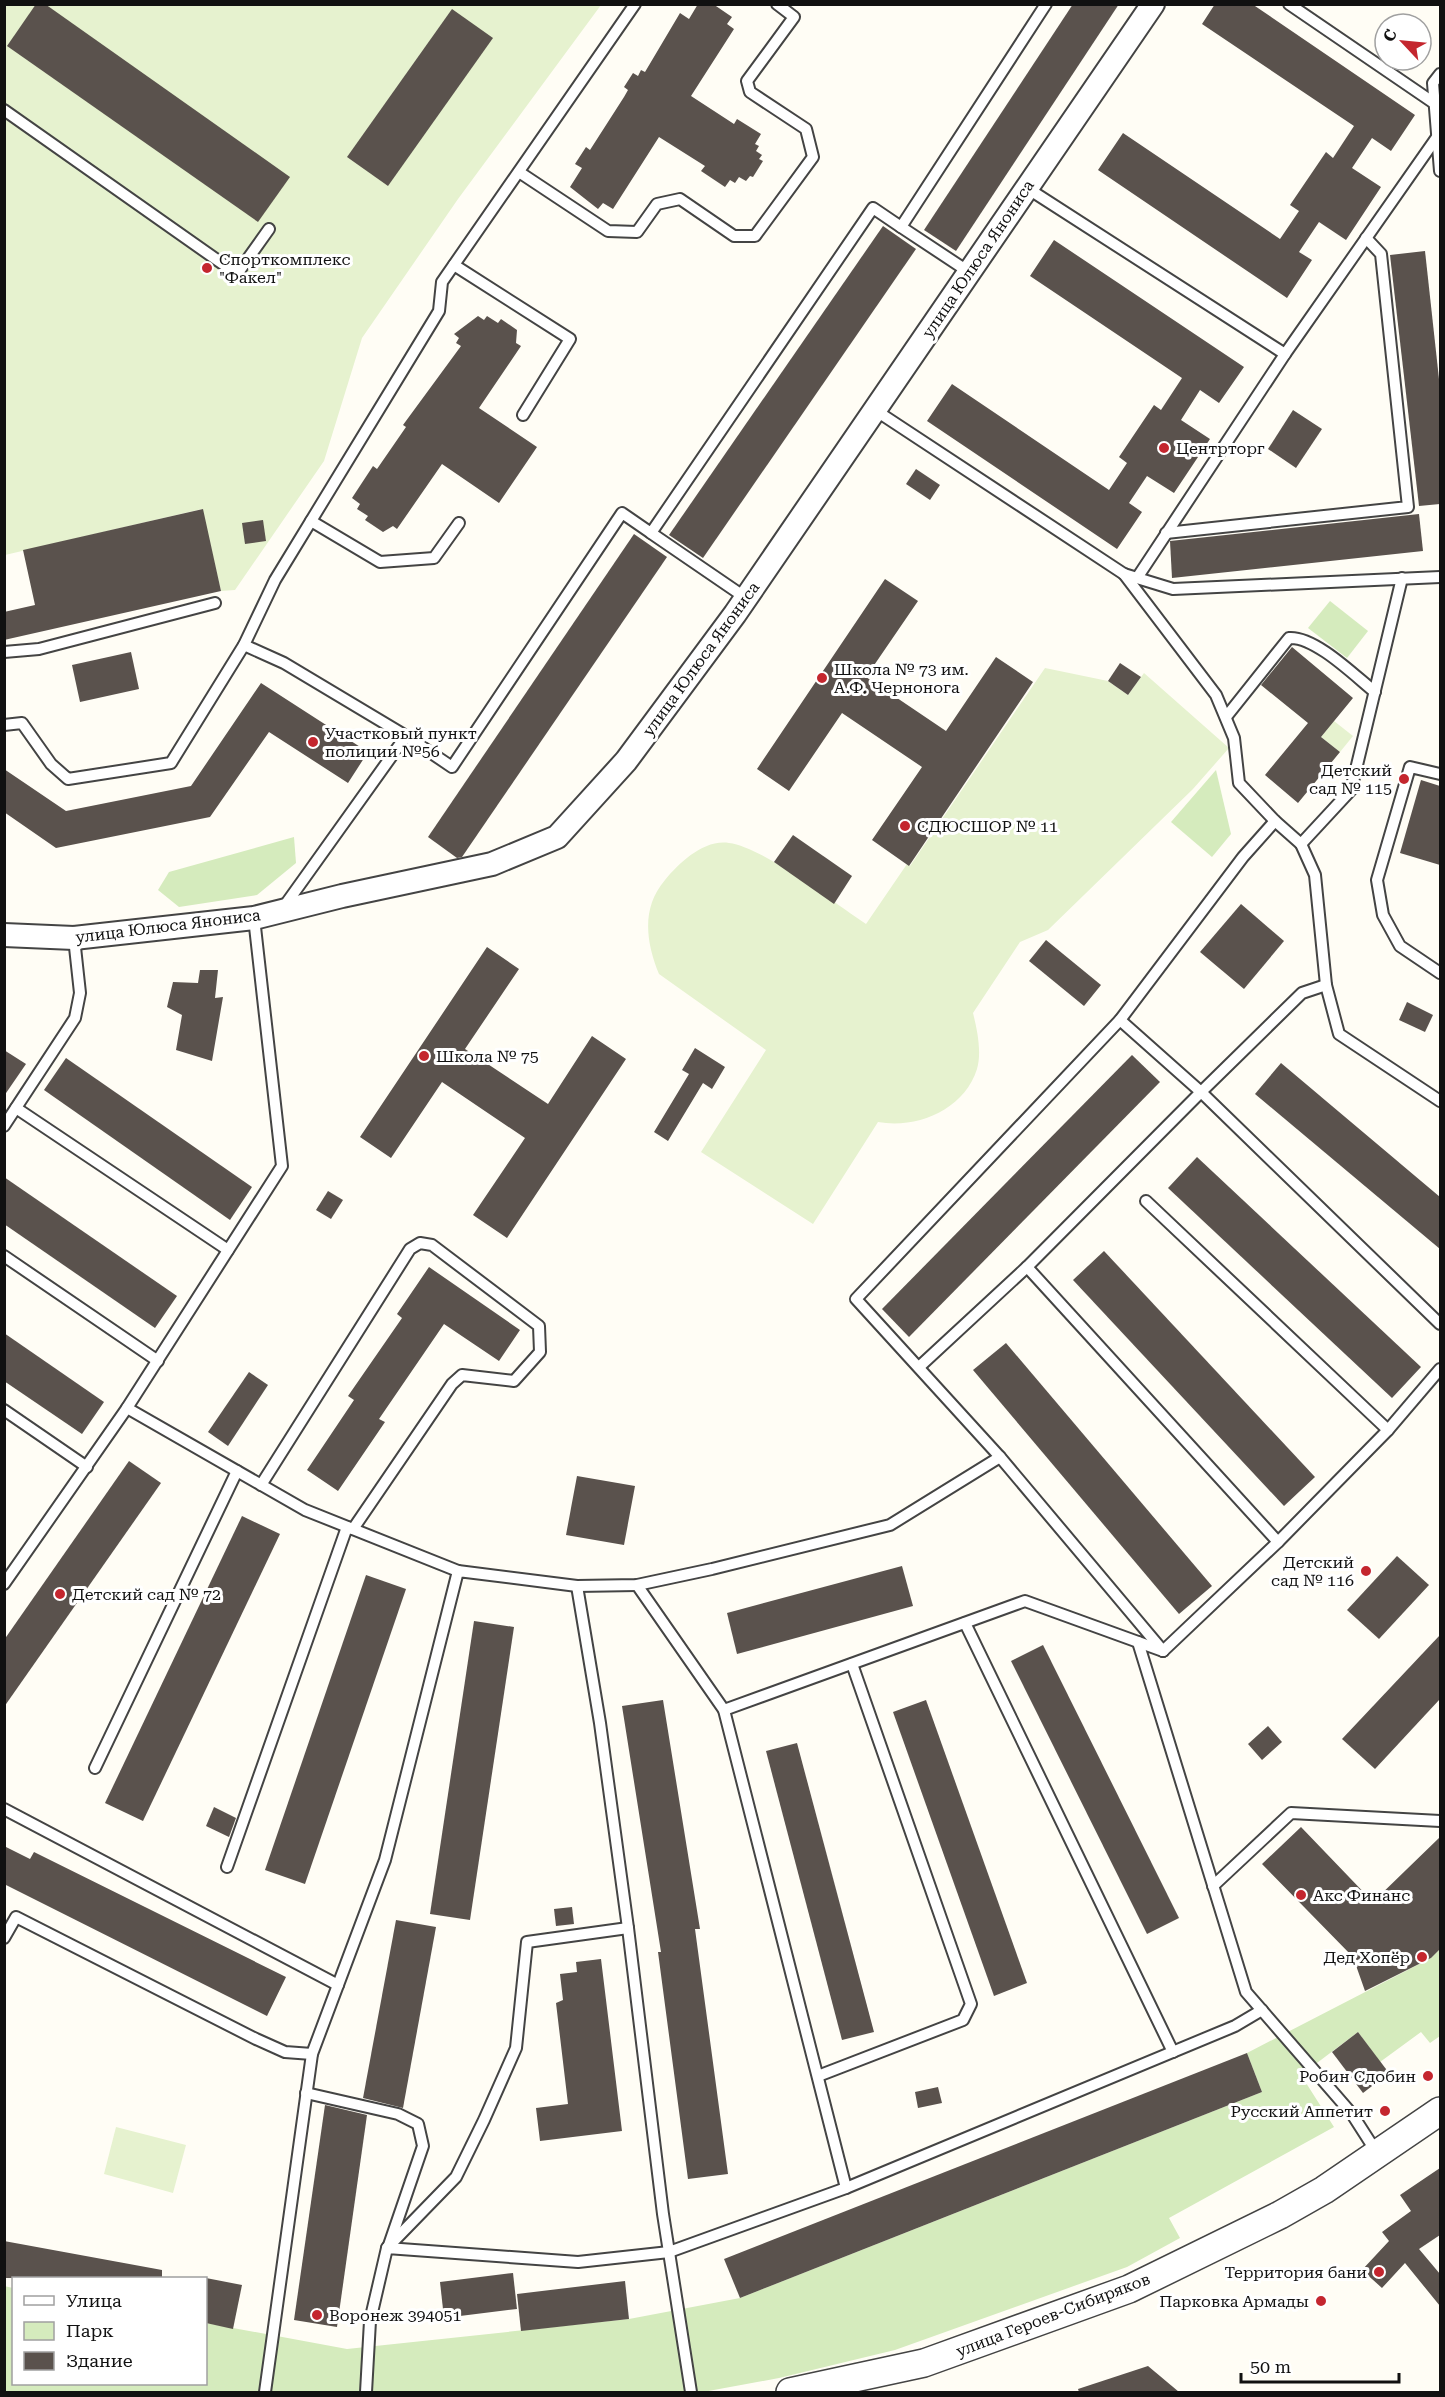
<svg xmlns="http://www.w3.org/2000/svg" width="1445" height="2397" font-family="'Roboto Serif',serif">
<rect width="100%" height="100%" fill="#fffdf5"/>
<g fill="#d5ebbd">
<path d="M1330,601l38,30 -21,27 -39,-30z"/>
<path d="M1216,770l15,64 -19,23 -41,-35z"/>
<path d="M294,837l2,26 -39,32 -78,12 -21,-17 11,-18z"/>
<path d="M1440,1949v87l-10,7 -9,-11 -41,30 -22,-30 -57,43 33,52 -165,91 11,20 -53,29 -232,83 -116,28 -76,14h-698l-1,-106 9,2 1,96h192v-61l141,26 282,-30 111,-21 522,-206 -15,-39 184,-95z"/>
</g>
<g fill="#e6f2cf">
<path d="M5,5h596l-143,194 -96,139 -38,123 -89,129 -14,1 -19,-82 -197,46z"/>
<path d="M1045,668l63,13 20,14 16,-22 85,75 -36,41 -145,141 -28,12 -47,71c4,16 9,39 4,56 -13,41 -60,60 -99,53l-65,102 -112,-72 65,-102 -107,-76c-13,-32 -18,-66 6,-94 14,-17 39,-41 64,-37 34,4 105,60 137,81l41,-60 3,2z"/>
<path d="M1334,721l19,15 -13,16 -19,-15z"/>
<path d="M116,2127l70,18 -13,48 -69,-19z"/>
</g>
<g fill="#5a524d">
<path d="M36,4h9l245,173 -32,45 -251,-176z"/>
<path d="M698,4h15l19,13 -5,7 7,5 -43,67 43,28 3,-5 24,15 -6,10 4,2 -3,5 6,4 -3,4 4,2 -10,16 -3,-1 -4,5 -7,-4 -4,6 -5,-3 -5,7 -24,-16 4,-5 -46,-29 -46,72 -10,-6 -5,6 -28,-22 12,-19 -7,-4 11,-17 4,3 34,-53 4,-7 -4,-3 9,-14 5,3 3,-6 4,2 35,-59 9,6z"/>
<path d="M1073,4h46l-163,247 -32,-21z"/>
<path d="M1215,4h37l163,111 -24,36 -19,-13 -20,30 29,19 -35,53 -27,-18 -20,30 13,8 -25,38 -189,-128 25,-37 157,106 19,-28 -9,-6 36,-53 7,6 21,-32 -152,-102z"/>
<path d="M452,9l41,29 -105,148 -41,-29z"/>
<path d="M883,226l33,23 -213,309 -34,-23z"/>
<path d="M1054,240l190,127 -25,36 -19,-13 -19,30 29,19 -36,54 -27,-17 -18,27 13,9 -25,37 -190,-128 25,-37 157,106 18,-27 -8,-6 35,-52 7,5 21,-32 -152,-102z"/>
<path d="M1425,251l15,137v116l-21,2 -29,-251z"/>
<path d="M478,316l6,4 3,-4 11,7 3,-4 16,11 -1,13 5,3 -42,62 58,39 -38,56 -57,-39 -45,65 -4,-3 -10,6 -18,-12 3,-4 -11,-7 3,-5 -8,-6 21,-32 4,3 29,-42 -3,-2 58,-79 -5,-3 3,-5 -5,-4z"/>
<path d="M1293,410l29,19 -26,39 -28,-19z"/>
<path d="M916,469l24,16 -10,15 -24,-16z"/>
<path d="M203,509l18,82 -217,49v-28l31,-7 -12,-55z"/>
<path d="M1419,514l4,37 -251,27 -2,-37z"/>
<path d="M263,520l3,21 -21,3 -3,-21z"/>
<path d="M634,534l33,23 -205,300 -5,1 -29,-21z"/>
<path d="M885,579l33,22 -52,76 80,54 50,-74 37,25 -124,184 -37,-26 50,-73 -80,-54 -53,78 -32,-22z"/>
<path d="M1292,647l61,51 -32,39 19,15 -42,51 -33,-28 43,-52 -47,-38z"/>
<path d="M131,652l8,37 -59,13 -8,-37z"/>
<path d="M1120,663l21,14 -13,18 -20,-14z"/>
<path d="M261,683l107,69 -20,31 -79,-51 -59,85 -154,31 -52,-36v-43l62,42 125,-25z"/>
<path d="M1421,780l19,6v79l-40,-12z"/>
<path d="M793,835l59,41 -18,28 -60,-42z"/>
<path d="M1241,904l43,37 -40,48 -44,-37z"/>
<path d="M1046,940l55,45 -17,21 -55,-45z"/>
<path d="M487,947l32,22 -54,80 83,55 44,-68 34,23 -119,179 -34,-23 52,-77 -83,-56 -51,76 -31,-21z"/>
<path d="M200,970h18l-3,28 8,-1 -11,64 -36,-11 6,-35 -15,-8 6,-25 25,1z"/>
<path d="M1407,1002l26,13 -8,17 -26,-12z"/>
<path d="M695,1048l30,19 -13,22 -9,-6 -35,58 -14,-9 35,-58 -7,-4z"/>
<path d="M4,1050l22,14 -22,32z"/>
<path d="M1132,1055l28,27 -251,255 -27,-28z"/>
<path d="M66,1058l186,129 -22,33 -186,-130z"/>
<path d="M1281,1063l159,134v52l-185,-155z"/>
<path d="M1197,1157l224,210 -29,31 -224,-210z"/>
<path d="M4,1177l173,119 -22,32 -151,-104z"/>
<path d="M328,1191l15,9 -12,19 -15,-9z"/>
<path d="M1104,1251l211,226 -31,29 -211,-226z"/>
<path d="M429,1267l91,63 -21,31 -55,-37 -65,95 6,3 -47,69 -31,-21 47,-70 -6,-4 54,-78 -5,-4z"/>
<path d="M4,1333l100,69 -22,32 -78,-53z"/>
<path d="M1006,1343l206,243 -33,28 -206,-244z"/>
<path d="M249,1372l19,13 -40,61 -20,-14z"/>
<path d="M129,1461l32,22 -157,224v-67z"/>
<path d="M577,1476l58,10 -11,59 -58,-10z"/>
<path d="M242,1516l38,18 -137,287 -38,-18z"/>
<path d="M1397,1556l32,29 -50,54 -32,-29z"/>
<path d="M902,1566l11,40 -176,48 -10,-41z"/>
<path d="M366,1575l40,14 -101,295 -40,-14z"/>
<path d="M474,1621l40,6 -44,293 -40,-6z"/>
<path d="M1440,1635v64l-65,70 -33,-30z"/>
<path d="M1043,1645l136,273 -32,16 -136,-273z"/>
<path d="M663,1700l37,229h-5l33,245 -40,5 -30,-227h3l-39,-246z"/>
<path d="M926,1700l101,283 -33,13 -101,-284z"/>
<path d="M1268,1726l14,16 -20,18 -14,-16z"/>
<path d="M797,1743l77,289 -32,8 -76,-289z"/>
<path d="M214,1807l22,11 -7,19 -23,-11z"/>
<path d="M1301,1827l72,75 67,-65v112l-9,9 -66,33 -12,-34 -91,-93z"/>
<path d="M4,1846l26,13 4,-7 252,125 -19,39 -263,-132z"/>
<path d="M572,1907l2,17 -18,2 -2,-17z"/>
<path d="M396,1920l40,7 -33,181 -40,-10z"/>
<path d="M601,1959l21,172 -82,10 -4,-33 32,-4 -12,-101 7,-3 -3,-26 17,-2 -1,-10z"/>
<path d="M1358,2032l31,41 -26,20 -31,-41z"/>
<path d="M1247,2053l15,39 -522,206 -16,-39z"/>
<path d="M938,2087l4,16 -24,5 -3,-16z"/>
<path d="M325,2105l42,10 -30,212 -43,-7z"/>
<path d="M1440,2168v67l-21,14 21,25v32l-35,-43 -23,25 -20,-18 27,-29 -7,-9 29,-21 -11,-16z"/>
<path d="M4,2241l158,29v8h-158z"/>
<path d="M513,2273l4,36 -73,9 -4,-36z"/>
<path d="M206,2278l36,7 -9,44 -27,-6z"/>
<path d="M625,2281l4,38 -108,12 -4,-37z"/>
<path d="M1148,2366l31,26h-100l-1,-3z"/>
</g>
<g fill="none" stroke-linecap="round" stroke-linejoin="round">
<defs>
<g id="service">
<path d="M1289,4l145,99"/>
<path d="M1440,74l-7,9 7,88"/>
<path d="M4,110l233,164 32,-45"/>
<path d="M519,172l89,59 29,1 20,-28 23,-5 54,37h21l58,-79 -7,-28 -56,-37 -3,-11 47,-64 -17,-13"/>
<path d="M1027,188l258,166"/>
<path d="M454,265l116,74 -47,76"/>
<path d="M969,272l-68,-45 145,-223"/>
<path d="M875,410l249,164 49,15 267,-12"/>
<path d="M311,521l69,41 54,-4 25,-35"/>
<path d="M651,533l95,65"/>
<path d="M1166,533l242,-26 -27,-253 -15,-16"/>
<path d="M1124,574l92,121 18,43 5,45 36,38 26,23 50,-54 51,-212"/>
<path d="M1137,578l148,-224 152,-217"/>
<path d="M244,645l40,18 122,73"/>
<path d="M4,652l35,-3 176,-46"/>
<path d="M1226,717l63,-79c26,-2 66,38 86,54"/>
<path d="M4,725l18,-2 29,41 17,15 103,-16 73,-118 31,-65 164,-269 3,-29 193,-278"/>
<path d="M1440,774l-30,-7 -33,113 6,35 17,31 40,27"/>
<path d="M1301,844l14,31 11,110 13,49 101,67"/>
<path d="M283,908l123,-172 46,31 170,-254 29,20 222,-325 28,19"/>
<path d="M1326,985l-24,8 -101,99 239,232"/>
<path d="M1120,1020l123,-163 32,-36"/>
<path d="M16,1108l212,142"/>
<path d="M4,1126l71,-108 5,-25 -6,-55"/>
<path d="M1146,1201l242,229 -110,112"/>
<path d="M4,1256l154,105"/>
<path d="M919,1367l108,-100"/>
<path d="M127,1408l178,102 153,61"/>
<path d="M4,1410l83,57"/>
<path d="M1388,1430l52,-61"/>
<path d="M1000,1457l-144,-158 264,-279 81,72 -174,175 251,275 -115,109"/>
<path d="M261,1485l149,-236 10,-6 12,2 107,81 1,26 -26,29 -52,-6 -10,9 -99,145"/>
<path d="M4,1584l123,-176 155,-242 -28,-248"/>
<path d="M637,1585l87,125 122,478"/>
<path d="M577,1586l23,137 28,205 35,286 28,178"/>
<path d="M965,1623l208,429"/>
<path d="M1138,1642l108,350 106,122 25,39"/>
<path d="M724,1710l301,-109 138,50"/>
<path d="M95,1768l142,-297"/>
<path d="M4,1809l334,176"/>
<path d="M227,1867l120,-340"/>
<path d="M1213,1886l78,-73 149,8"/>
<path d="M4,1938l12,-21 240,122 29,13 27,2"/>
<path d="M818,2076l145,-56 8,-16 -119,-340"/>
<path d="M306,2093l92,21 20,10 5,22 -34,99"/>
<path d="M387,2248l69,-71 28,-57 32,-72 11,-106 101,-14"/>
<path d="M265,2392l47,-338 73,-194 73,-289 119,15 60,-1 75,-16 178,-44 110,-68 163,194"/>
<path d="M366,2392l4,-71 17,-73 191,14 91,-10 177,-64 389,-162 27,-16"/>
</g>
<path id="minor" d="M4,935l70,3 180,-20 88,-22 150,-32 65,-27 69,-76 109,-147 418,-610"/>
<path id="tertiary" d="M790,2392l134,-29 205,-74 151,-74 44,-25 116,-79"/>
</defs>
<use href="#service" stroke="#444" stroke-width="14"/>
<use href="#minor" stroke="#444" stroke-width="26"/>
<use href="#tertiary" stroke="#444" stroke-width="30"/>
<use href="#service" stroke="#fff" stroke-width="10"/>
<use href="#minor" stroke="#fff" stroke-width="22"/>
<use href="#tertiary" stroke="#fff" stroke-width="27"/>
</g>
<g fill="#c4262e" stroke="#fff" stroke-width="2">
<circle cx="207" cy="268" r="6"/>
<circle cx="1164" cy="448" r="6"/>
<circle cx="822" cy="678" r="6"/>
<circle cx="313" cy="742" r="6"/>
<circle cx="1404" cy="779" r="6"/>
<circle cx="905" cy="826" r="6"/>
<circle cx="424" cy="1056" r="6"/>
<circle cx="1366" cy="1571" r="6"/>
<circle cx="60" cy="1594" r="6"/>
<circle cx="1301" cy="1895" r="6"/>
<circle cx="1422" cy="1957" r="6"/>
<circle cx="1428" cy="2076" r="6"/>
<circle cx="1385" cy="2111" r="6"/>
<circle cx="1379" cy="2272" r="6"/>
<circle cx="1321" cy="2301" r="6"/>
<circle cx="317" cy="2315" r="6"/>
</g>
<g text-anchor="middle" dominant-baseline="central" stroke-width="6" stroke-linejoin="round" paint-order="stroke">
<g font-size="16" fill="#111" stroke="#fff" text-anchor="start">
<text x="219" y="259">Спорткомплекс<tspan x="219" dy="18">"Факел"</tspan></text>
<text x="1176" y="448">Центрторг</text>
<text x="834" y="669">Школа № 73 им.<tspan x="834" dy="18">А.Ф. Чернонога</tspan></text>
<text x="325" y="733">Участковый пункт<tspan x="325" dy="18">полиции №56</tspan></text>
<text x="1392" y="770" text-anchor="end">Детский<tspan x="1392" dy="18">сад № 115</tspan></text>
<text x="917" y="826">СДЮСШОР № 11</text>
<text x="436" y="1056">Школа № 75</text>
<text x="1354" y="1562" text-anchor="end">Детский<tspan x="1354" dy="18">сад № 116</tspan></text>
<text x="72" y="1594">Детский сад № 72</text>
<text x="1313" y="1895">Акс Финанс</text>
<text x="1410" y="1957" text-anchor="end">Дед Хопёр</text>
<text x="1416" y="2076" text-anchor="end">Робин Сдобин</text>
<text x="1373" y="2111" text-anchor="end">Русский Аппетит</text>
<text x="1367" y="2272" text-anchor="end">Территория бани</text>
<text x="1309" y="2301" text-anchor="end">Парковка Армады</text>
<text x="329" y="2315">Воронеж 394051</text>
</g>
<g font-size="16" fill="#111" stroke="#fff">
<text transform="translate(978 259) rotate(-56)">улица Юлюса Янониса</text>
<text transform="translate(701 659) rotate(-54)">улица Юлюса Янониса</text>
<text transform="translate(168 926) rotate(-7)">улица Юлюса Янониса</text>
<text transform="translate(1053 2315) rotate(-21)">улица Героев-Сибиряков</text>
</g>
</g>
<rect width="1445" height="2397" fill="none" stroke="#111111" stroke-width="12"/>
<rect x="12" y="2277" width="195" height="108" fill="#ffffff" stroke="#a0a0a0" stroke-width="1.5"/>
<rect x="24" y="2296" width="30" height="9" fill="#ffffff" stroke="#a0a0a0" stroke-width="1.5"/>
<text x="66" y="2307" font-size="18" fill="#111111">Улица</text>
<rect x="24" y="2322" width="30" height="18" fill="#d5ebbd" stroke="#a0a0a0" stroke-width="1.5"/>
<text x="66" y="2337" font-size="18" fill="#111111">Парк</text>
<rect x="24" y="2352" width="30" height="18" fill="#5a524d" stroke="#a0a0a0" stroke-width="1.5"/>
<text x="66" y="2367" font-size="18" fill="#111111">Здание</text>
<g transform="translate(1403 42) rotate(296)"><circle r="28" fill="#ffffff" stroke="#a0a0a0" stroke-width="1.5"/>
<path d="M0-4.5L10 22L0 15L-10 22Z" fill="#c4262e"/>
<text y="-9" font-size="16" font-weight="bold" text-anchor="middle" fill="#111111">С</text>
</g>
<path d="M1241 2373v9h158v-9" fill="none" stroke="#111111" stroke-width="3"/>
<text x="1250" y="2373" font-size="18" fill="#111111" stroke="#ffffff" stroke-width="4.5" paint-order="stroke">50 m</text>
</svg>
